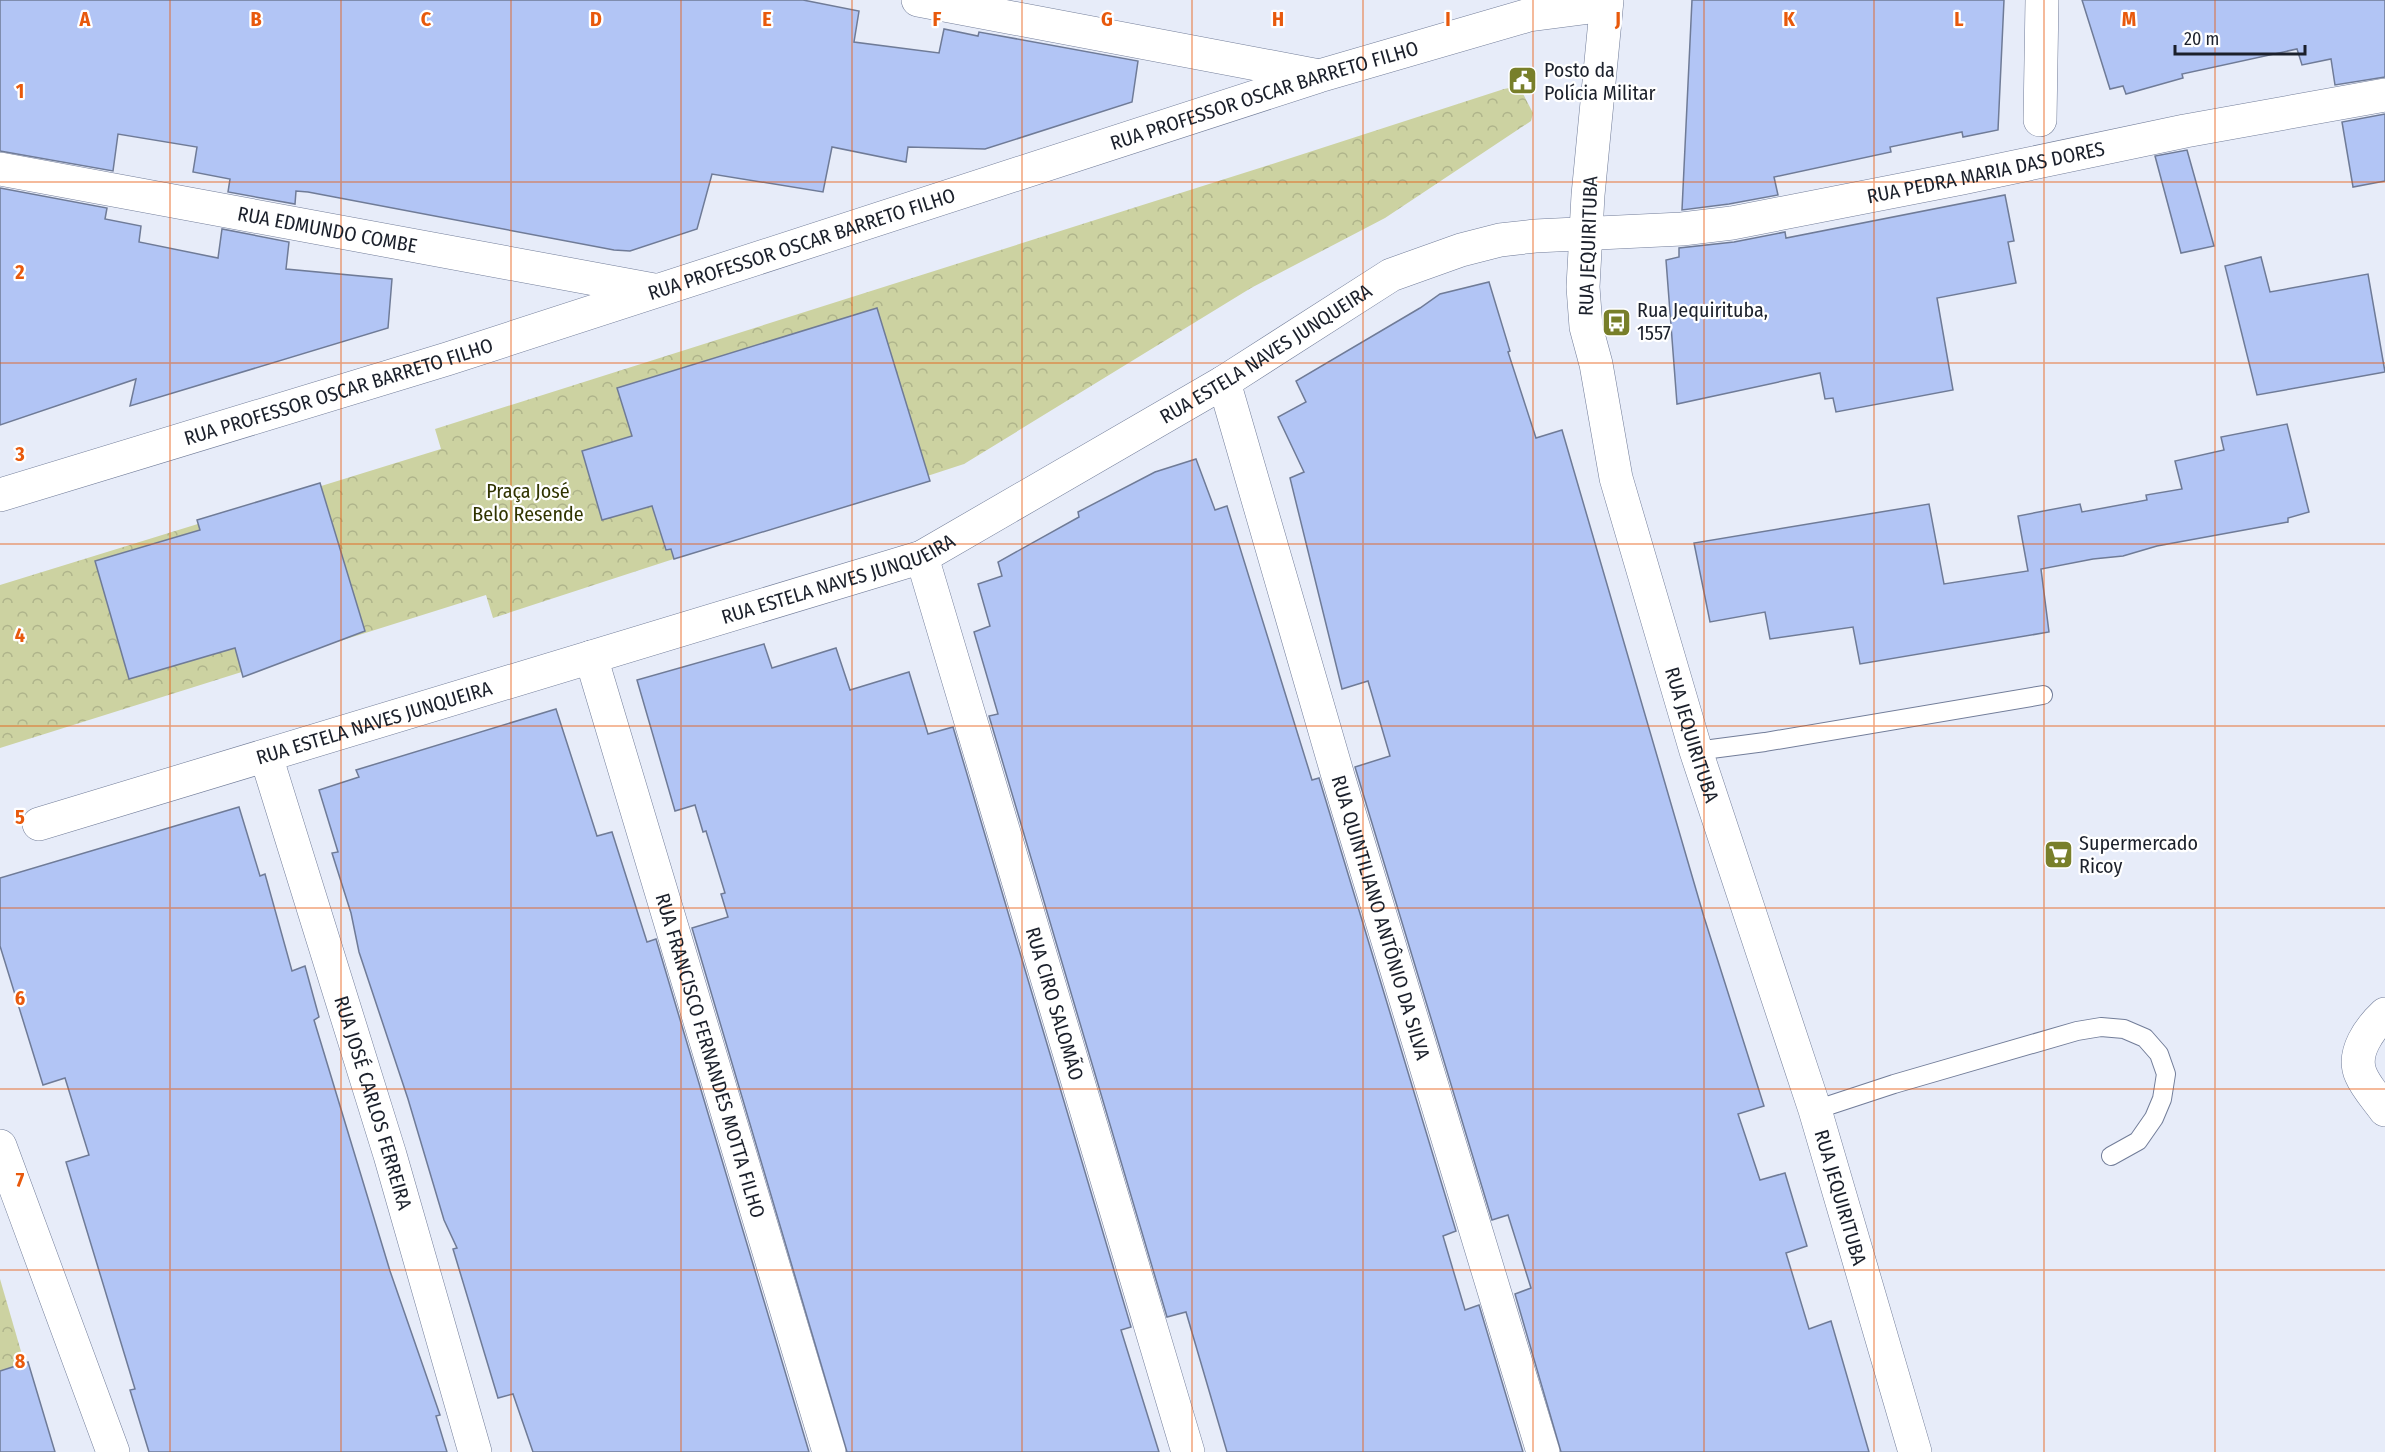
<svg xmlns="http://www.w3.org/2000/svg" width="2385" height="1452" font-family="'Fira Sans Condensed',sans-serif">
<defs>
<pattern id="park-crowns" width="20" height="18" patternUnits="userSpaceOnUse" patternTransform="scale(1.5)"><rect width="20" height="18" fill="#ccd2a1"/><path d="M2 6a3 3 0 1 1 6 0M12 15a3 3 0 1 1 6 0" fill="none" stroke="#afb48b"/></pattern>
</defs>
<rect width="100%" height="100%" fill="#e7ecf9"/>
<g fill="url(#park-crowns)">
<path d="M1519,86l14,27 -2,8 -146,97 -134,70 -287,176 -471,154 -7,-23 -486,153v-163l441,-136 -6,-20 831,-263 238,-77z"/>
<path d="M0,1279l38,131 -38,42z"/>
</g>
<g fill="#b2c5f5" stroke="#6f7b97" stroke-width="1.5">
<path d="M0,0h803l56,11 -5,31 85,11 5,-24 34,7 1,-4 159,29 -6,41 -147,47 -77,-2 -2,15 -74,-15 -9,45 -111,-18 -15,55 -67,22 -16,-1 -306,-58 -12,-1 -1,13 -67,-12 2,-13 -37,-7 4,-25 -79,-13 -5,37 -113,-20z"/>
<path d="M1692,0h312l-6,130 -35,7 -1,-5 -72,15 1,5 -117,25 4,18 -49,9 -47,6z"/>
<path d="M2082,0h303v77l-50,8 -4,-26 -29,6 -5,-16 -115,25 1,4 -57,16 -3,-8 -13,3z"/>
<path d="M2385,114v67l-32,6 -11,-65z"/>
<path d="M2187,150l27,96 -33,7 -26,-97z"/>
<path d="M0,188l107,20 -2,11 36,7 -2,16 79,16 4,-29 67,13 -3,27 106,10 -4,49 -258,78 6,-27 -136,46z"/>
<path d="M2005,195l9,46 -6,1 8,41 -79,15 16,92 -117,22 -3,-14 -8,1 -5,-26 -143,31 -11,-144 13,-3v-9l55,-6 51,-10 1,6z"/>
<path d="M2261,257l9,35 98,-18 17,98 -128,23 -32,-129z"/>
<path d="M1489,282l21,69 -2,1 28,86 26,-8 142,487 60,189 -26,8 22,66 25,-7 22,73 -21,7 23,76 22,-8 38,131h-308l-46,-158 16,-6 -23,-73 -16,5 -137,-453 35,-11 -22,-75 -26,8 -52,-211 14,-6 -26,-55 28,-15 -10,-21 124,-73 20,-14z"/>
<path d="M877,308l53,173 -256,78 -3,-10 -5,1 -14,-44 -50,14 -20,-69 50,-15 -15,-48z"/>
<path d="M2287,424l22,88 -21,6v4l-131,24 -34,10 -30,3 -52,10 8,63 -189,32 -7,-37 -83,12 -5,-27 -55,10 -16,-79 235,-39 15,80 84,-13 -10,-55 62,-12 2,8 65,-12 -1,-5 36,-6 -7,-28 49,-11 -3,-13z"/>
<path d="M1196,459l19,51 12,-4 85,274 7,-2 137,453 -13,5 22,74 14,-5 44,147h-296l-41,-140 -19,5 -178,-601 9,-2 -24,-82 16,-6 -12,-42 24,-8 -4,-14 81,-45 -1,-5 77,-40z"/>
<path d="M320,483l45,148 -122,46 -8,-29 -106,31 -34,-118 105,-31 -3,-10z"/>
<path d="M764,644l8,24 64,-20 14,42 59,-18 19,62 25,-7 178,600 -10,3 38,122h-312l-155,-524 36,-11 -7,-23 4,-1 -19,-62 -3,1 -8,-27 -20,6 -38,-131z"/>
<path d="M556,709l41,127 15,-4 35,110 9,-3 153,513h-276l-20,-58 -15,4 -45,-149 4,-1 -13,-28 -36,-121 -49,-147 -8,-39 -19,-60 6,-1 -19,-62 40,-13 -3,-7z"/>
<path d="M239,807l21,69 5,-2 27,97 13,-5 14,51 -5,3 76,251 50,144 -4,1 11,36h-298l-19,-62 5,-1 -69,-227 23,-7 -24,-77 -22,7 -43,-139v-68z"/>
<path d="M28,1362l27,90h-55v-81z"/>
</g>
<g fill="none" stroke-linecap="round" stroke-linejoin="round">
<defs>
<g id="lane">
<path d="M1696,751l69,-9 278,-47"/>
<path d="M1815,1110l79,-26 183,-53 24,-4 23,2 21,9 14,16 7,20 -4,25 -8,19 -16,23 -27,15"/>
</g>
<g id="street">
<path d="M918,0l396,75"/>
<path d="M2040,120l2,-120"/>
<path id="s1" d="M0,169l654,121"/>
<path id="s2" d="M1224,382l114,394 205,676"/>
<path id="s3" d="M0,495l447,-136 872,-283 210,-61 77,-10"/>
<path id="s4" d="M922,557l266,895"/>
<path id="s5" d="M591,657l238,795"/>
<path id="s6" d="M266,756l124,399 85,297"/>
<path id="s7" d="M39,824l883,-267 302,-175 167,-107 70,-25 39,-10 35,-4 147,-7 50,-6 230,-45 223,-47 200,-36"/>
<path d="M2385,1014c-15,14 -34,39 -24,61 5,12 16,24 24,35"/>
<path d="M0,1146l113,306"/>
</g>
<g id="secondary">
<path id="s8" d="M1607,0l-19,195 -5,92 3,40 10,37 20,114 80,273 119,359 100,342"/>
</g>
</defs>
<use href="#lane" stroke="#727d99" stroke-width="20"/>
<use href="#street" stroke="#727d99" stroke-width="34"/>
<use href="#secondary" stroke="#727d99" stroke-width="34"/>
<use href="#lane" stroke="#fff" stroke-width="18"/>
<use href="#street" stroke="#fff" stroke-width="33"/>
<use href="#secondary" stroke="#fff" stroke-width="33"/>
</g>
<path fill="none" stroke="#e8590c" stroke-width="1.5" stroke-opacity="0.55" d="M170,0v1452M341,0v1452M511,0v1452M681,0v1452M852,0v1452M1022,0v1452M1192,0v1452M1363,0v1452M1533,0v1452M1704,0v1452M1874,0v1452M2044,0v1452M2215,0v1452M0,182h2385M0,363h2385M0,544h2385M0,726h2385M0,908h2385M0,1089h2385M0,1270h2385"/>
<defs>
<symbol id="civic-square" viewBox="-11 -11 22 22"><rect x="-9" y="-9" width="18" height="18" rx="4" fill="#787f2a" stroke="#fff"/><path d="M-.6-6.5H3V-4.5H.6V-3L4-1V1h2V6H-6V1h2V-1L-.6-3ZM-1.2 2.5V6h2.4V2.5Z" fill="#fff"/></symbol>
<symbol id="bus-square" viewBox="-11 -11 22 22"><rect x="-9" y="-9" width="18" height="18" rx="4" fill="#787f2a" stroke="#fff"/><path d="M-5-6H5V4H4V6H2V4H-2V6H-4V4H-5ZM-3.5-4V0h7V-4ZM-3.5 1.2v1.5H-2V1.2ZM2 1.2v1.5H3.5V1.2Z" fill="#fff"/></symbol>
<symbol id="supermarket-square" viewBox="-11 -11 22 22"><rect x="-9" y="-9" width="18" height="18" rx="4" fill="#787f2a" stroke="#fff"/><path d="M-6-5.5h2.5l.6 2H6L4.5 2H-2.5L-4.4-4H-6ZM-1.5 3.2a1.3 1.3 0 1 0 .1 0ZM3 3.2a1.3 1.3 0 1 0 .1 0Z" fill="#fff"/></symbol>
</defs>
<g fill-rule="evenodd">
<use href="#civic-square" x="1506" y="64" width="33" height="33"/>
<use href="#bus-square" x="1600" y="306" width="33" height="33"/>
<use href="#supermarket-square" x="2042" y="838" width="33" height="33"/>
</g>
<g text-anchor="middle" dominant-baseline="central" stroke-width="4.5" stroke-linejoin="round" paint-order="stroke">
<g font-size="20" fill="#1b202b" stroke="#fff" text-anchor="start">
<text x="1544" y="70">Posto da<tspan x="1544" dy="23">Polícia Militar</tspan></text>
<text x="1637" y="310">Rua Jequirituba,<tspan x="1637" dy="23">1557</tspan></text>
<text x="2079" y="843">Supermercado<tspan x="2079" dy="23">Ricoy</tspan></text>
</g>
<g font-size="20" fill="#1b202b" stroke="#fff">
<text stroke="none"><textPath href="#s3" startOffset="1326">RUA PROFESSOR OSCAR BARRETO FILHO</textPath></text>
<text stroke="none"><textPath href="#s7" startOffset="2076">RUA PEDRA MARIA DAS DORES</textPath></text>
<text stroke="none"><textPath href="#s1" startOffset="333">RUA EDMUNDO COMBE</textPath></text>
<text stroke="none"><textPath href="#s3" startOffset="840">RUA PROFESSOR OSCAR BARRETO FILHO</textPath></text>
<text transform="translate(1588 246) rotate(-88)">RUA JEQUIRITUBA</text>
<text stroke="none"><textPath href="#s7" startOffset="1322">RUA ESTELA NAVES JUNQUEIRA</textPath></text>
<text stroke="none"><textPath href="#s3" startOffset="354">RUA PROFESSOR OSCAR BARRETO FILHO</textPath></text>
<text stroke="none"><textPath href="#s7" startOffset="836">RUA ESTELA NAVES JUNQUEIRA</textPath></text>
<text stroke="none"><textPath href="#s7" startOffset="350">RUA ESTELA NAVES JUNQUEIRA</textPath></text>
<text stroke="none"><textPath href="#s8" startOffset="750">RUA JEQUIRITUBA</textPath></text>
<text stroke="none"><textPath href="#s2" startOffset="558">RUA QUINTILIANO ANTÔNIO DA SILVA</textPath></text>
<text stroke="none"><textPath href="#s4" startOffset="466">RUA CIRO SALOMÃO</textPath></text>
<text stroke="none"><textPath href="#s5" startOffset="416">RUA FRANCISCO FERNANDES MOTTA FILHO</textPath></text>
<text stroke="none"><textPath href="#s6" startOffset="363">RUA JOSÉ CARLOS FERREIRA</textPath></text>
<text stroke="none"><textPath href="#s8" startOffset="1236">RUA JEQUIRITUBA</textPath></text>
</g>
<g font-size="20" fill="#303400" stroke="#fff">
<text x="528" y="491">Praça José<tspan x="528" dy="23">Belo Resende</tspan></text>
</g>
</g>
<g font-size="20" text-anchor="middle" font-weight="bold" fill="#e8590c" stroke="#fff" stroke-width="4.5" stroke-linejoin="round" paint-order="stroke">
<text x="85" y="26">A</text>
<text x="256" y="26">B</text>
<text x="426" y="26">C</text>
<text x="596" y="26">D</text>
<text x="767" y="26">E</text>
<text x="937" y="26">F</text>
<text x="1107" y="26">G</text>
<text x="1278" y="26">H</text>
<text x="1448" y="26">I</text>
<text x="1618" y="26">J</text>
<text x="1789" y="26">K</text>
<text x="1959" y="26">L</text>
<text x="2129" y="26">M</text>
<text x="20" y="98">1</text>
<text x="20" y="279">2</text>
<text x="20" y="461">3</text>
<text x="20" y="642">4</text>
<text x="20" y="824">5</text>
<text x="20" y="1005">6</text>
<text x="20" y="1187">7</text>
<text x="20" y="1368">8</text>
</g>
<path d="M2175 45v9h130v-9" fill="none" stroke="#1b202b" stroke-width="3"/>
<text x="2184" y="45" font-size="18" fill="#1b202b" stroke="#ffffff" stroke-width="4.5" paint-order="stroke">20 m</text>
</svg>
